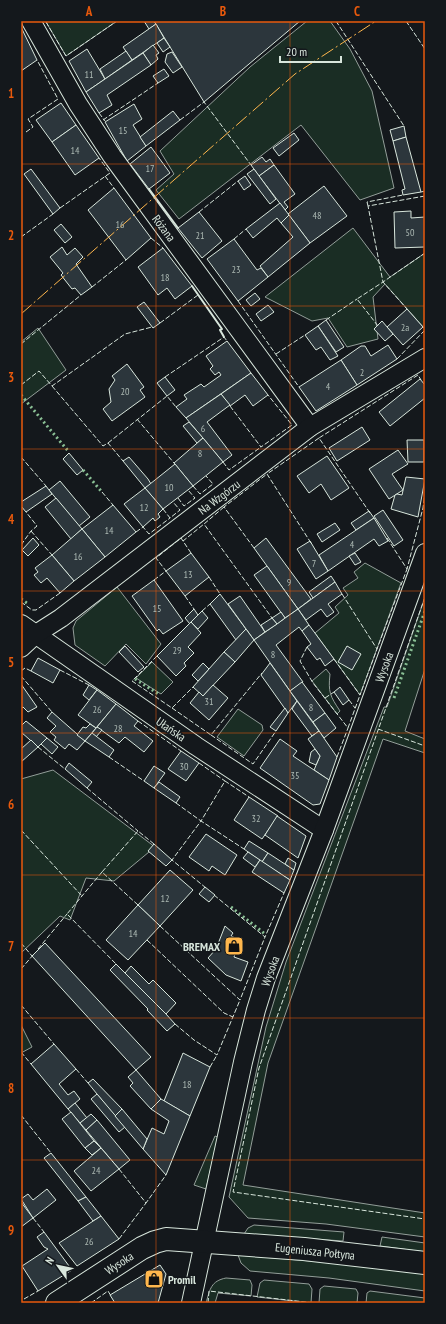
<svg xmlns="http://www.w3.org/2000/svg" width="446" height="1324" font-family="'PT Sans Narrow',sans-serif">
<rect width="100%" height="100%" fill="#14181c"/>
<g fill="#1a2d24" stroke="#939e99">
<path d="M48,21h69l-51,35 -20,-34z"/>
<path d="M307,21h23l20,28 22,42 22,97 -34,12 -59,-75 -122,94 -23,-29 18,-16 -14,-23 90,-84z"/>
<path d="M353,228l37,49 35,-24v76l-40,-45 -12,13 5,42 -31,8 -19,-29 -16,3 -47,-24z"/>
<path d="M38,328l28,42 -45,34v-62z"/>
<path d="M365,563l36,20 -41,112 -45,-62 24,-20 -4,-6 13,-12 -5,-7 15,-10 -4,-6z"/>
<path d="M117,587l44,57 -15,20 -20,-20 -21,22 -30,-21 -2,-17 3,-7z"/>
<path d="M425,597v72l-20,62 20,8v14l-42,-14 -115,324 -25,122 182,28v24l-99,-13 -78,-6 -19,-21 37,-170 20,-65 98,-255h3z"/>
<path d="M152,662l21,20 -12,12 -25,-16z"/>
<path d="M326,669l4,5c-2,18 0,22 10,37l-3,3 -25,-33z"/>
<path d="M238,709l24,16 1,5 -19,26 -27,-19z"/>
<path d="M53,770l102,77 -41,34 -28,-3 -16,42 -10,-4 -39,37v-174z"/>
<path d="M21,1025l11,22 -11,6z"/>
<path d="M215,1136l3,1 -12,52 -12,-4z"/>
<path d="M254,1225l90,7 -1,9 -99,-7 4,-6z"/>
<path d="M382,1237l43,6v9l-45,-6z"/>
<path d="M238,1255l108,9 79,10v17l-96,-13 -79,-7 -9,-8z"/>
<path d="M226,1278l24,2 2,5 -1,11 -33,-3 -3,10h-9c4,-14 5,-22 20,-25z"/>
<path d="M264,1280l45,4 3,5 -1,14 -54,-6 3,-14z"/>
<path d="M324,1286l32,3 2,4 -1,10h-38l1,-14z"/>
<path d="M370,1291l55,7v5h-59l1,-10z"/>
</g>
<g fill="#2c363c" stroke="#d8e6dc">
<path d="M144,21h10l2,3 -7,5z"/>
<path d="M154,21h146l-96,81z"/>
<path d="M156,24l8,14 -32,22 -9,-13z"/>
<path d="M21,27l16,33 -16,11z"/>
<path d="M164,38l6,9 -7,5 -6,-9z"/>
<path d="M153,45l6,8 -3,2 2,4 -7,6 -8,-12z"/>
<path d="M87,49l18,30 -19,13 -17,-31z"/>
<path d="M126,51l6,9 -27,19 -5,-10z"/>
<path d="M172,52l10,15 -9,6 -8,-11 2,-8z"/>
<path d="M143,53l8,12 -44,30 5,10 -13,8 -13,-21z"/>
<path d="M164,69l5,7 -11,7 -5,-7z"/>
<path d="M61,103l15,22 -24,17 -16,-22z"/>
<path d="M134,104l8,15 -9,6 13,21 -19,15 -22,-39z"/>
<path d="M173,111l7,9 -34,26 -6,-9z"/>
<path d="M76,125l23,33 -24,17 -23,-33z"/>
<path d="M404,126l2,11 -13,4 -3,-11z"/>
<path d="M294,133l5,7 -20,16 -6,-8z"/>
<path d="M406,137l15,55 -18,3 -1,-5 3,-1 -12,-48z"/>
<path d="M151,147l19,26 -21,16 -19,-25z"/>
<path d="M262,157l4,5 4,-3 4,6 -15,11 -8,-11z"/>
<path d="M274,165l21,29 -11,8 4,5 -3,3 -26,-34z"/>
<path d="M31,169l29,39 -7,6 -29,-40z"/>
<path d="M254,169l22,30 -6,5 -23,-30z"/>
<path d="M245,176l6,9 -7,5 -6,-9z"/>
<path d="M324,186l23,30 -37,27 -22,-29z"/>
<path d="M114,188l37,50 -25,22 -38,-50z"/>
<path d="M280,203l9,12 -8,8 -4,-5 -24,20 -7,-9z"/>
<path d="M411,211v7l14,-1v30l-30,1 -1,-36z"/>
<path d="M199,212l23,29 -20,17 -24,-30z"/>
<path d="M289,215l21,28 -42,34 -8,-11 33,-29 -12,-14z"/>
<path d="M61,224l11,13 -7,6 -11,-13z"/>
<path d="M234,239l23,31 4,-2 7,9 -30,24 -31,-42z"/>
<path d="M62,247l5,8 8,-7 8,9 -7,7 16,23 -11,8 -6,-7 -3,1 -11,-14 2,-2 -13,-16z"/>
<path d="M163,248l29,38 -17,13 -8,-11 -9,7 -20,-28z"/>
<path d="M255,293l5,6 -9,7 -5,-6z"/>
<path d="M144,302l16,21 -7,5 -16,-21z"/>
<path d="M268,305l6,7 -13,9 -5,-7z"/>
<path d="M407,309l16,18 -20,18 -16,-18z"/>
<path d="M326,320l18,27 -8,5 -18,-26z"/>
<path d="M382,321l11,13 -8,7 -11,-12z"/>
<path d="M318,326l20,30 -8,4 -9,-13 -5,3 -11,-15z"/>
<path d="M227,341l24,32 -65,45 -10,-11 11,-8 -3,-4 17,-11 3,3 17,-12 -2,-3 -4,3 -5,-6 3,-3 -7,-10z"/>
<path d="M388,345l9,14 -40,26 -16,-25 20,-14h4l6,10z"/>
<path d="M341,360l16,25 -41,26 -17,-24z"/>
<path d="M127,364l17,23 -4,3 5,7 -33,24 -9,-12 8,-7 -2,-13 6,-9 -3,-4z"/>
<path d="M251,373l17,22 -15,11 -8,-11 -15,11 -9,-12z"/>
<path d="M165,377l10,13 -8,6 -10,-13z"/>
<path d="M420,379l5,6v13l-35,28 -11,-14z"/>
<path d="M221,394l9,11 -23,17 25,33 -9,7 -37,-44z"/>
<path d="M189,422l14,16 -6,5 -14,-17z"/>
<path d="M362,427l8,13 -33,21 -8,-13z"/>
<path d="M203,438l20,24 -30,24 -19,-23z"/>
<path d="M407,440h17v22h-16z"/>
<path d="M398,450l10,14 -16,10 11,16 -14,9 -20,-30z"/>
<path d="M69,453l14,17 -6,5 -14,-16z"/>
<path d="M327,456l22,32 -18,12 -10,-16 -12,9 -12,-17z"/>
<path d="M129,457l19,22 3,5 -6,4 -22,-27z"/>
<path d="M175,464l18,22 -30,23 -18,-21z"/>
<path d="M406,477l19,2 -7,38 -27,-8 4,-14 2,-1 5,1z"/>
<path d="M60,481l30,36 -11,9 -30,-36z"/>
<path d="M46,486l6,8 -26,18 -5,-6v-4z"/>
<path d="M145,488l18,21 -5,5 2,3 -5,4 -2,-3 -10,9 -19,-23z"/>
<path d="M56,498l26,31 -11,10 -26,-32z"/>
<path d="M113,505l23,27 -31,25 -23,-28z"/>
<path d="M383,510l20,30 -9,6 -20,-30z"/>
<path d="M369,511l5,7 -18,12 -5,-7z"/>
<path d="M374,518l14,23 -9,5 -5,-7 -46,32 -9,-16z"/>
<path d="M335,523l5,7 -18,12 -5,-8z"/>
<path d="M82,529l23,28 -31,24 -22,-26z"/>
<path d="M33,538l6,7 -11,11 -6,-6z"/>
<path d="M266,538l45,61 -13,10 -44,-61z"/>
<path d="M310,541l18,30 -12,8 -19,-30z"/>
<path d="M191,553l18,24 -24,19 -19,-25z"/>
<path d="M355,553l6,9 -6,3 -6,-9z"/>
<path d="M52,555l22,26 -14,12 -13,-15 -6,5 -7,-8 4,-3 -3,-4z"/>
<path d="M267,566l31,43 -13,9 -31,-43z"/>
<path d="M331,576l4,6 -22,16 -4,-6z"/>
<path d="M154,580l29,41 -20,13 -4,-5 -2,2 -25,-35z"/>
<path d="M335,582l7,12 -14,10 6,8 -7,5 -6,-8 -15,11 -8,-11z"/>
<path d="M220,594l26,35 -10,11 -26,-36z"/>
<path d="M240,596l25,36 -11,8 -26,-36z"/>
<path d="M194,609l4,6 -8,9 -5,-6z"/>
<path d="M298,609l11,16 -7,6 -3,-4 -23,18 27,37 -13,9 -36,-51z"/>
<path d="M202,611l6,7 -10,11 -7,-7z"/>
<path d="M281,612l4,6 -8,6 -5,-6z"/>
<path d="M272,618l5,6 -12,8 -4,-7z"/>
<path d="M191,622l10,11 -13,14 6,6 -10,10 2,3 -10,10 -19,-20z"/>
<path d="M309,625l25,34 -9,7 -5,-8 -3,2 -10,-13 4,-3 -9,-13z"/>
<path d="M246,629l8,11 -19,22 -11,-10z"/>
<path d="M125,646l19,21 -6,5 -19,-20z"/>
<path d="M347,646l14,8 -9,16 -14,-8z"/>
<path d="M224,652l11,10 -32,34 -10,-9z"/>
<path d="M38,658l22,12 -7,13 -22,-12z"/>
<path d="M203,663l6,6 -11,12 -6,-6z"/>
<path d="M270,663l27,38 -9,12 -27,-38z"/>
<path d="M302,682l23,31 -12,9 -23,-31z"/>
<path d="M21,684l16,23 -9,5 -5,-5 -2,1z"/>
<path d="M89,685l8,5 -8,10 -6,-5z"/>
<path d="M213,685l15,13 -19,22 -19,-17 9,-11 4,4z"/>
<path d="M340,687l9,13 -6,5 -9,-13z"/>
<path d="M97,690l19,14 -20,24 -18,-13z"/>
<path d="M297,701l22,30 -7,5 -20,-27z"/>
<path d="M116,704l22,17 -4,5 19,15 -9,11 -19,-15 -6,6 -22,-16z"/>
<path d="M285,708l3,5 -12,18 -6,-4z"/>
<path d="M52,712l33,29 -8,9 -8,-6 -4,5 -11,-9 2,-3 -6,-5 6,-6 -9,-8z"/>
<path d="M325,713l11,15 -12,10 -11,-16z"/>
<path d="M26,721l21,17 -9,9 -17,-15v-6z"/>
<path d="M90,724l6,4 -11,13 -8,-6 6,-8 3,1z"/>
<path d="M97,727l5,3 -6,7 -4,-4z"/>
<path d="M319,731l18,26 -8,23 -15,-10 6,-14 -12,-17z"/>
<path d="M92,733l22,17 -5,7 -24,-16z"/>
<path d="M47,738l11,9 -6,7 -11,-10z"/>
<path d="M280,739l17,12 -4,5 36,24 -9,24 -7,1 -53,-37z"/>
<path d="M31,740l7,7 -17,15v-13z"/>
<path d="M315,749l5,7 -4,9 -7,-3 2,-10z"/>
<path d="M181,751l18,12 -13,18 -18,-12z"/>
<path d="M69,763l23,19 -5,6 -22,-19z"/>
<path d="M154,766l11,7 -11,15 -10,-7z"/>
<path d="M159,782l21,15 -4,6 -22,-15z"/>
<path d="M249,797l29,19 -16,23 -28,-19z"/>
<path d="M277,816l29,20 -8,22 -33,-23z"/>
<path d="M206,834l31,21 -12,20 -13,-9 -3,5 -20,-14z"/>
<path d="M249,841l19,12 -6,9 -18,-13z"/>
<path d="M154,844l18,16 -6,6 -18,-15z"/>
<path d="M248,852l12,8 -5,7 -12,-9z"/>
<path d="M268,853l26,17 -4,10 -28,-18z"/>
<path d="M288,858l8,5 -2,7 -9,-6z"/>
<path d="M260,860l30,20 -6,13 -32,-21z"/>
<path d="M170,870l23,20 -33,36 -22,-21z"/>
<path d="M205,887l10,8 -6,7 -10,-8z"/>
<path d="M138,905l22,21 -32,34 -22,-20z"/>
<path d="M225,926l8,7 -2,3 9,4 -6,17 14,5 -7,19 -15,-6 -18,-17 8,-9z"/>
<path d="M45,943l106,114 -15,13 -104,-114z"/>
<path d="M116,964l50,50 9,10 -8,7 -20,-21 1,-1 -38,-39z"/>
<path d="M131,966l18,18 4,-4 23,23 -10,11 -41,-41z"/>
<path d="M54,1044l22,25 -17,15 9,11 6,-4 6,8 -12,10 -37,-45z"/>
<path d="M183,1053l27,14 -20,49 -26,-15z"/>
<path d="M136,1070l25,29 -10,10 -21,-23 3,-3 -5,-6z"/>
<path d="M93,1079l29,30 -7,7 -27,-33z"/>
<path d="M97,1094l28,33 -6,5 -28,-33z"/>
<path d="M161,1099l29,17 -24,59 -23,-26 9,-21 12,6 5,-13 -18,-12z"/>
<path d="M75,1103l12,15 -7,5 -12,-14z"/>
<path d="M122,1109l25,30 -4,10 -28,-33z"/>
<path d="M71,1112l23,29 -9,7 -23,-29z"/>
<path d="M91,1114l6,6 -11,10 -6,-7z"/>
<path d="M97,1120l33,40 -11,9 -33,-39z"/>
<path d="M94,1141l7,7 -9,7 -7,-7z"/>
<path d="M101,1148l18,21 -28,22 -17,-20z"/>
<path d="M51,1153l35,44 -8,4 -34,-43z"/>
<path d="M47,1189l9,11 -23,18 -12,-19 7,-5 5,6z"/>
<path d="M86,1197l15,19 -8,5 -15,-20z"/>
<path d="M21,1202l12,16 -12,9z"/>
<path d="M101,1216l18,23 -42,27 -18,-23z"/>
<path d="M44,1232l28,38 -34,21 -16,-25 26,-17 -4,-2 -7,-10z"/>
<path d="M160,1265l6,9 -8,29h-43l-5,-8z"/>
</g>
<g fill="none" stroke-linecap="round" stroke-linejoin="round">
<defs>
<g id="street">
<path d="M31,21l47,83 34,52 198,271"/>
<path d="M21,624l175,122 128,84"/>
<path d="M21,648l15,-14 25,-16 249,-191 115,-69"/>
<path d="M191,1303l52,-241 13,-52 10,-32 58,-148 101,-277"/>
</g>
<path id="secondary" d="M57,1303l85,-55 13,-6 11,-3 138,10 121,14"/>
</defs>
<use href="#street" stroke="#d8e6dc" stroke-width="20"/>
<use href="#secondary" stroke="#d8e6dc" stroke-width="24"/>
<use href="#street" stroke="#14181c" stroke-width="18"/>
<use href="#secondary" stroke="#14181c" stroke-width="22"/>
<g stroke="#8ac095" stroke-width="3" stroke-dasharray="2 3" stroke-linecap="butt">
<path d="M21,395l48,57"/>
<path d="M83,470l19,22"/>
<path d="M21,599l6,4"/>
<path d="M135,679l25,16"/>
<path d="M394,698l31,-87"/>
<path d="M231,907l34,27"/>
</g>
<g stroke="#d8e6dc" stroke-width="1" stroke-dasharray="5 2" stroke-linecap="butt">
<path d="M336,21l68,105"/>
<path d="M406,21l19,28"/>
<path d="M46,22l20,34 51,-35"/>
<path d="M99,113l6,8"/>
<path d="M103,120l55,-37"/>
<path d="M180,120l24,-18 47,63"/>
<path d="M26,132l7,-5 -5,-8 30,-20 -21,-39"/>
<path d="M105,176l9,12"/>
<path d="M421,192l4,-1"/>
<path d="M425,196l-57,10 15,76 42,-29"/>
<path d="M368,206l-1,-4 36,-7"/>
<path d="M60,208l50,-35 -11,-15"/>
<path d="M199,212l39,-31"/>
<path d="M21,237l32,-23"/>
<path d="M151,238l12,10"/>
<path d="M234,239l12,-10"/>
<path d="M92,287l34,-27"/>
<path d="M238,301l61,86"/>
<path d="M326,320l31,-21"/>
<path d="M160,323l38,-28"/>
<path d="M378,326l-21,-27 26,-17 24,27"/>
<path d="M21,344l60,-49"/>
<path d="M276,354l29,-19"/>
<path d="M397,359l28,-29"/>
<path d="M165,377l59,-40 3,4"/>
<path d="M21,385l18,-14 13,15 73,-52 27,-7"/>
<path d="M52,386l51,60 5,-3 15,18"/>
<path d="M230,406l31,41 31,-22 -24,-30"/>
<path d="M137,419l37,44"/>
<path d="M108,443l59,-47 9,11"/>
<path d="M21,457l25,29"/>
<path d="M223,462l6,8 32,-23"/>
<path d="M193,486l7,8 13,-10 -7,-8"/>
<path d="M102,492l11,13"/>
<path d="M178,498l6,8 11,-8 -7,-8"/>
<path d="M224,507l-20,17 68,94"/>
<path d="M163,509l7,9 10,-8 -7,-8"/>
<path d="M370,513l-51,-75 99,-63 3,5"/>
<path d="M31,531l21,24"/>
<path d="M136,532l7,-5 6,7 21,-16"/>
<path d="M387,538l20,31 16,-61 2,-16"/>
<path d="M311,543l-44,-69 52,-36"/>
<path d="M21,545l10,-14 6,-5 -11,-14"/>
<path d="M254,548l-30,-41 43,-33"/>
<path d="M191,553l-8,-12 21,-17"/>
<path d="M209,577l11,17"/>
<path d="M154,580l12,-9 -10,-13 25,-20 2,3"/>
<path d="M342,594l35,55 30,-80"/>
<path d="M185,596l9,13"/>
<path d="M425,597l-166,471 -26,124 192,27"/>
<path d="M21,602l11,8h4l24,-17"/>
<path d="M202,611l8,-7"/>
<path d="M307,647l-7,14 13,22 35,45 12,-33"/>
<path d="M157,656l-25,25 40,27 21,-21"/>
<path d="M334,659l26,36 17,-46"/>
<path d="M60,670l29,15"/>
<path d="M21,671l4,-3 6,3"/>
<path d="M21,676l31,36"/>
<path d="M325,698l9,-6"/>
<path d="M349,700l6,8"/>
<path d="M172,708l39,27 51,-62"/>
<path d="M138,721l43,30"/>
<path d="M378,729l47,17"/>
<path d="M211,735l42,29 23,-33"/>
<path d="M38,747l27,22"/>
<path d="M109,757l35,24"/>
<path d="M337,757l11,-29"/>
<path d="M199,763l26,18"/>
<path d="M87,788l51,43"/>
<path d="M176,803l25,18 24,-40 24,16"/>
<path d="M21,830l61,66"/>
<path d="M102,872l-35,42 49,50"/>
<path d="M206,888l-34,-28 29,-39 43,28"/>
<path d="M214,895l51,42 19,-44"/>
<path d="M138,905l-36,-33 36,-41 16,13"/>
<path d="M160,926l80,74 25,-63"/>
<path d="M147,940l77,73 9,4"/>
<path d="M21,943l11,13"/>
<path d="M38,949l29,-35"/>
<path d="M21,969l13,-15"/>
<path d="M21,1005l33,39"/>
<path d="M175,1024l19,16 23,15 23,-55"/>
<path d="M21,1052l10,12"/>
<path d="M210,1067l7,-12"/>
<path d="M76,1069l12,14"/>
<path d="M21,1115l30,38"/>
<path d="M119,1169l27,34 20,-28"/>
<path d="M33,1218l11,14"/>
<path d="M119,1239l27,-36"/>
<path d="M24,1299l14,-8"/>
<path d="M91,1303l17,-12 3,5"/>
<path d="M208,1303l1,-12 105,12"/>
</g>
<g stroke="#d8e6dc" stroke-width="2">
<path d="M149,189l29,39"/>
<path d="M192,286l30,43 -2,1 4,7"/>
</g>
<path stroke="#ffb74d" stroke-width="1" stroke-dasharray="14 3 2 3" stroke-linecap="butt" d="M21,314l274,-240 81,-53"/>
</g>
<path fill="none" stroke="#e8590c" stroke-width="1" stroke-opacity="0.55" d="M156,21v1282M290,21v1282M21,164h404M21,306h404M21,449h404M21,591h404M21,733h404M21,875h404M21,1018h404M21,1160h404"/>
<defs>
<symbol id="shop-square" viewBox="-11 -11 22 22"><rect x="-9" y="-9" width="18" height="18" rx="4" fill="#ffb74d" stroke="#14181c"/><path d="M-5-2.5h2.3a2.7 3.5 0 0 1 5.4 0H5L5.5 6h-11ZM-1.5-2.5h3a1.5 2.3 0 0 0-3 0Z" fill="#111"/></symbol>
</defs>
<g fill-rule="evenodd">
<use href="#shop-square" x="223" y="935" width="22" height="22"/>
<use href="#shop-square" x="143" y="1268" width="22" height="22"/>
</g>
<g text-anchor="middle" dominant-baseline="central" stroke-width="3" stroke-linejoin="round" paint-order="stroke">
<g font-size="10" fill="#adbab4">
<text x="89" y="74">11</text>
<text x="123" y="130">15</text>
<text x="75" y="150">14</text>
<text x="150" y="168">17</text>
<text x="317" y="215">48</text>
<text x="120" y="224">16</text>
<text x="410" y="232">50</text>
<text x="200" y="235">21</text>
<text x="236" y="269">23</text>
<text x="165" y="277">18</text>
<text x="405" y="327">2a</text>
<text x="362" y="372">2</text>
<text x="328" y="386">4</text>
<text x="125" y="391">20</text>
<text x="203" y="428">6</text>
<text x="200" y="453">8</text>
<text x="169" y="487">10</text>
<text x="144" y="507">12</text>
<text x="109" y="530">14</text>
<text x="352" y="544">4</text>
<text x="78" y="556">16</text>
<text x="314" y="563">7</text>
<text x="188" y="574">13</text>
<text x="289" y="582">9</text>
<text x="157" y="608">15</text>
<text x="177" y="650">29</text>
<text x="273" y="654">8</text>
<text x="209" y="701">31</text>
<text x="311" y="707">8</text>
<text x="97" y="709">26</text>
<text x="118" y="728">28</text>
<text x="184" y="766">30</text>
<text x="295" y="775">35</text>
<text x="256" y="818">32</text>
<text x="165" y="898">12</text>
<text x="133" y="933">14</text>
<text x="187" y="1084">18</text>
<text x="96" y="1170">24</text>
<text x="89" y="1241">26</text>
</g>
<g font-size="12" fill="#d8e6dc" stroke="#14181c">
<text transform="translate(164 228) rotate(53)">Różana</text>
<text transform="translate(219 497) rotate(-37)">Na Wzgórzu</text>
<text transform="translate(384 667) rotate(-70)">Wysoka</text>
<text transform="translate(171 729) rotate(34)">Ułańska</text>
<text transform="translate(270 971) rotate(-70)">Wysoka</text>
<text transform="translate(315 1251) rotate(6)">Eugeniusza Połtyna</text>
<text transform="translate(119 1263) rotate(-33)">Wysoka</text>
</g>
<g font-size="12" font-weight="bold" fill="#d8e6dc" stroke="#14181c" text-anchor="end">
<text x="220" y="946">BREMAX</text>
<text x="168" y="1279" text-anchor="start">Promil</text>
</g>
</g>
<rect width="446" height="1324" fill="none" stroke="#14181c" stroke-width="44"/>
<g transform="translate(58 1266) rotate(303)" stroke="#14181c" stroke-width="3" paint-order="stroke">
<path d="M0-3L7 15L0 10L-7 15Z" fill="#d8e6dc"/>
<text y="-6" font-size="11" font-weight="bold" text-anchor="middle" fill="#d8e6dc">N</text>
</g>
<path d="M280 56v6h61v-6" fill="none" stroke="#d8e6dc" stroke-width="2"/>
<text x="286" y="56" font-size="12" fill="#d8e6dc" stroke="#14181c" stroke-width="3" paint-order="stroke">20 m</text>
<rect x="22" y="22" width="402" height="1280" fill="none" stroke="#e8590c" stroke-width="1.5"/>
<g font-size="13" text-anchor="middle" font-weight="bold" fill="#e8590c">
<text x="89" y="16">A</text>
<text x="223" y="16">B</text>
<text x="357" y="16">C</text>
<text x="11" y="98">1</text>
<text x="11" y="240">2</text>
<text x="11" y="382">3</text>
<text x="11" y="524">4</text>
<text x="11" y="667">5</text>
<text x="11" y="809">6</text>
<text x="11" y="951">7</text>
<text x="11" y="1093">8</text>
<text x="11" y="1235">9</text>
</g>
</svg>
